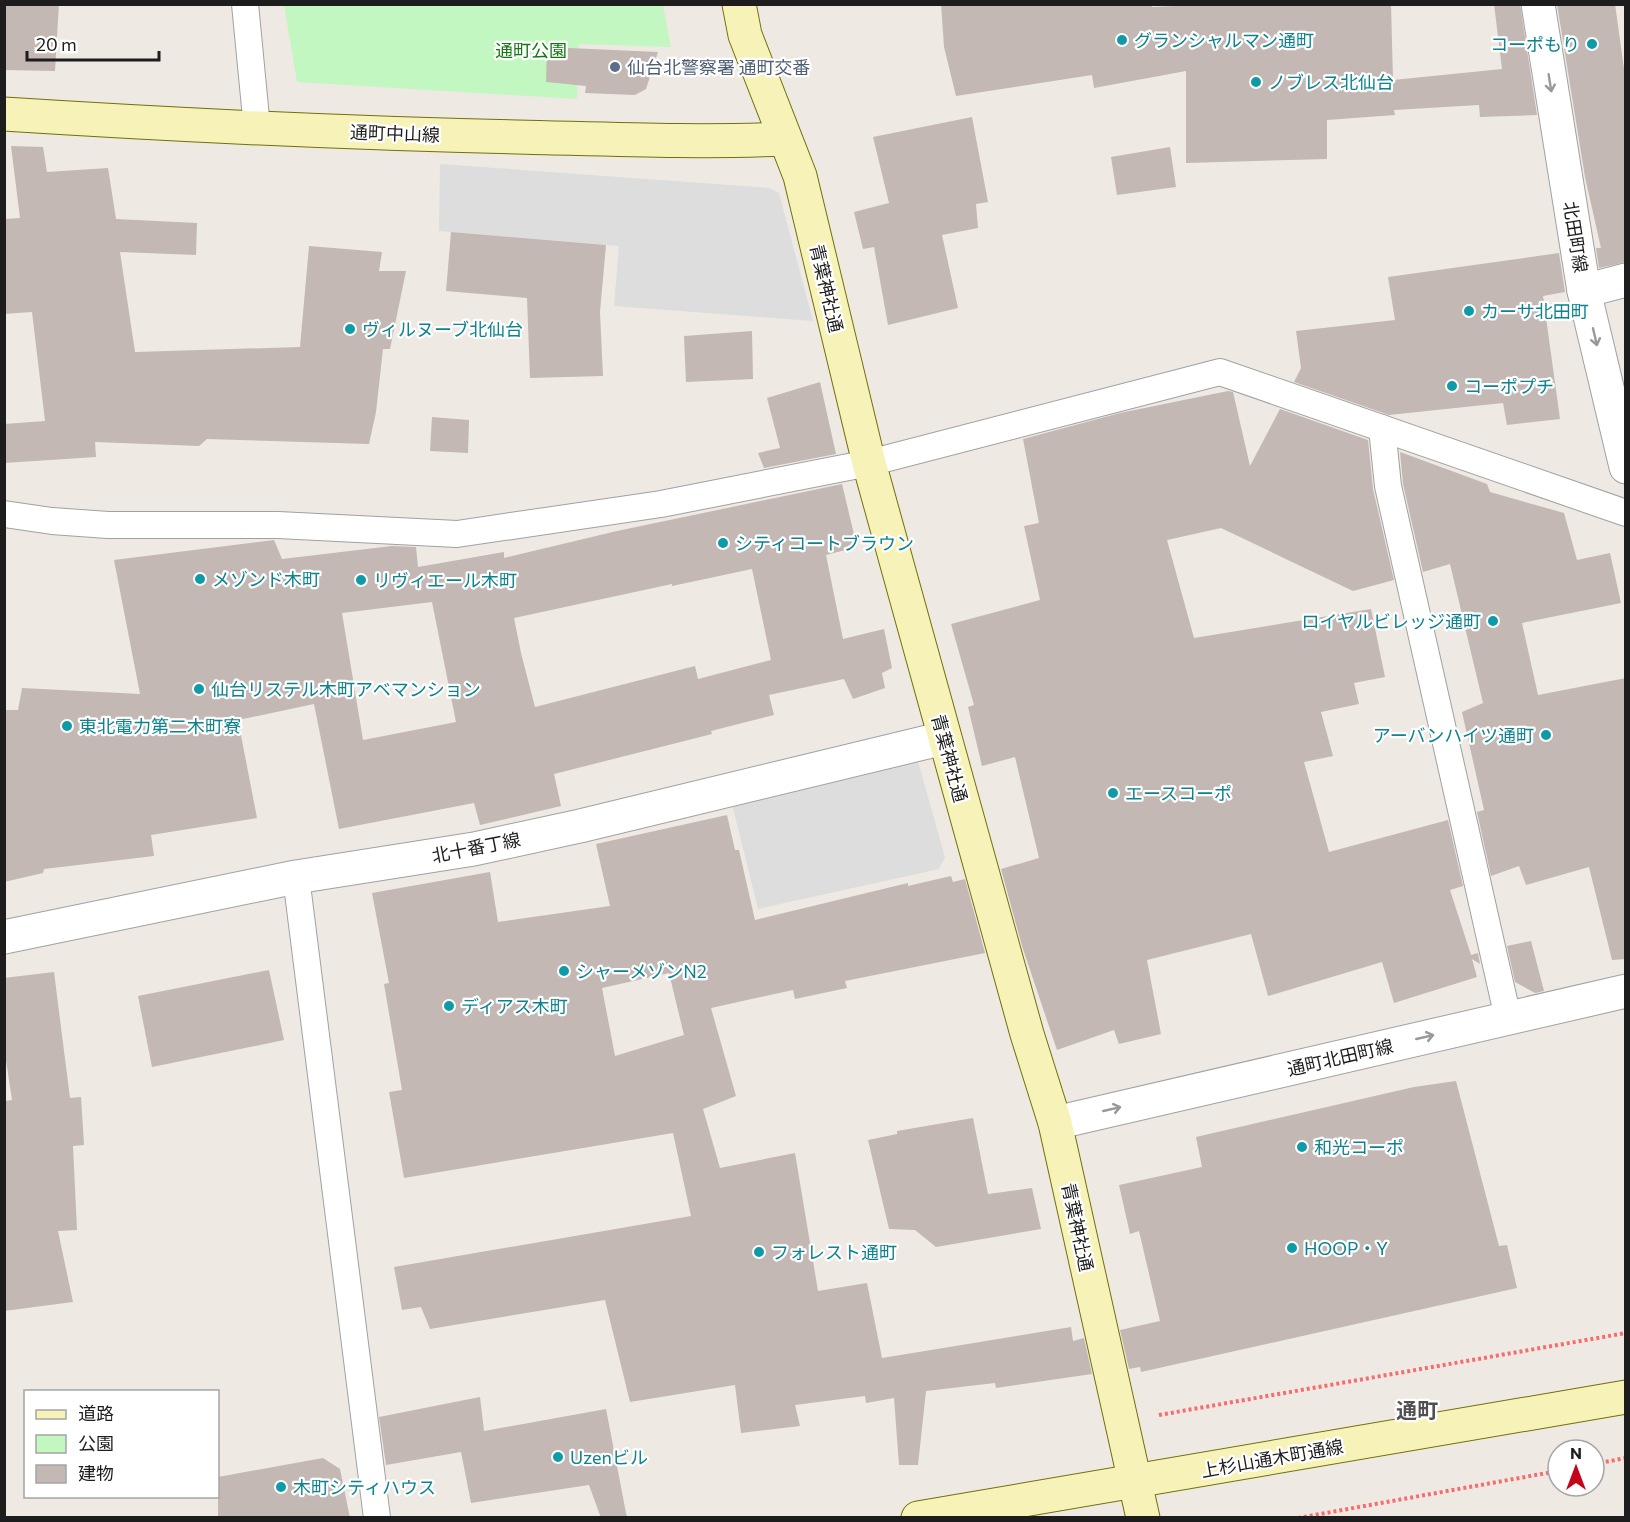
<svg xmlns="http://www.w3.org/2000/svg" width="1630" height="1522" font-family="Commissioner,'Noto Sans JP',sans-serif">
<rect width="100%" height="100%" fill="#eee9e3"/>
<path fill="#c3f7c1" d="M284,5h379l8,42 -92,-3 -2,55 -280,-17z"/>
<g fill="#ddd">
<path d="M440,164l330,24 9,5 34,128 -199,-15 5,-60 -180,-15z"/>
<path d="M917,758l28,99 -6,12 -181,40 -28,-113z"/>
</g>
<g fill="#c3b8b3" fill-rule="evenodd">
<path d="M4,4h55l-4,67 -51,-1z"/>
<path d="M941,4h211v3l72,-3h167l2,76 109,-11 -8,-65h26l17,111 -57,2 -1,-12 -85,5 1,5 -68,5v39l-141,4v-92l-92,17 -2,-13 -136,21 -12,-49z"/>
<path d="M1557,4h58l11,79v179l-27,6 -3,-20h5l-16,-71z"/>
<path d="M547,47l111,5 -12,37 -11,6 -50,-2 1,-7 -40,-4z"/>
<path d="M972,117l16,85 -12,2 2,24 -36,7 16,73 -70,17 -14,-78 -11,2 -9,-37 35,-9 -16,-66z"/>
<path d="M11,146l32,1 4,25 61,-4 8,51 81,4 -1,32 -76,-3 15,100 165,-5 9,-101 73,6 -3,19h27l-16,78h-7l-7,63 -7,32 -162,-5 -8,7 -104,-4 1,15 -92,6v-39l41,-3 -13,-109 -28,2v-95l16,-1z"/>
<path d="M1170,147l6,40 -59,8 -6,-38z"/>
<path d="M451,232l155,13 -6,67 3,64 -73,2 -3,-80 -81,-7z"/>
<path d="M1559,253l6,39 -22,4 17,123 -53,6 -4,-22 -114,12 -95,-33 7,-14 -5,-37 99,-11 -7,-43z"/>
<path d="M752,331l1,48 -67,3 -2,-46z"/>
<path d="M820,382l16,72 -72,14 -6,-15 22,-5 -13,-50z"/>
<path d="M1228,391l5,1 17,74 30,-57 88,31 5,49 21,91 -41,11 -132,-63 -54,12 27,98 177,-29 14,68 -31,6 5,21 -38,8 12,44 -29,6 25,90 119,-32 15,66 -13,4 21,65 7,-2 2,11 -8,-5 5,18 -83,26 -12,-41 -114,34 -17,-62 -104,26 14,74 -42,10 -5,-14 -57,20 -35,-104 -21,-77 38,-11 -24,-101 -33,9 -14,-59 6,-2 -23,-81 89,-24 -16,-74 15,-3 -16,-84 97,-26z"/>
<path d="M432,417l37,3 -1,33 -38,-2z"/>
<path d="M1400,452l87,32 3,8 74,21 13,47 33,-7 11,50 -99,20 16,72 88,-17v281l-14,1 -23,-93 -63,18 -7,-19 -28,10 -14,-64 7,-2 -22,-98 21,-9 -33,-139 -27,8 -20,-88z"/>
<path d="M842,484l15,63 -31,8 17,84 41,-10 8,39 -10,5 3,15 -32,11 -9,-20 -75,16 5,20 -63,16 1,3 -158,40 7,32 -81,19 -6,-22 -135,26 -25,-125 -76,16 19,98 -106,17 3,21 -110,13 -1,4 -39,9v-172h14l4,-22 118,6 -26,-134 160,-20 8,19 110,-13 24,1 2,20 86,-15v6l113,-27zM752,569l19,91 -73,19 -3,-13 -160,41 -14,-54 -7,-35 158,-34v2zM432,602l24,120 -93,18 -21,-127z"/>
<path d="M727,815l8,35h4l16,70 153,-37v3l43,-10 2,6 12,-3 20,74 -140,28 2,7 -52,11 -2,-9 -82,18 25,88 -33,13 17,59 75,-15 23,138 49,-8 15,75 189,-31 2,14 11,-3 8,36 -96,14 -1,-5 -69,8 -8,74h-19l-5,-67 -28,5 -1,-7 -70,9 5,21 -59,7 -6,-48 -105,17 -25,-102 -175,29 -9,-22 -19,3 -8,-43 297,-51 -18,-83 -269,45 -15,-86 13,-2 -18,-106 5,-1 -17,-90 118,-21 8,50 112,-16 -14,-62zM669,973l15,62 -69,21 -13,-68z"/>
<path d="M1531,941l13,50 -9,2 -20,-11 -8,-36z"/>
<path d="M269,970l15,70 -132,27 -14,-71z"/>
<path d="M54,972l16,126 11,-1 3,48 -11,1 4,84 -19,1 15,71 -69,9v-210l8,-1 -8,-53v-69z"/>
<path d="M1456,1081l43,165 8,-1 10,43 -376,84 -1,-5 -11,2 -9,-39 40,-9 -21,-90 -9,3 -11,-49 83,-18 -6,-30 218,-50z"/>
<path d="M973,1118l15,76 44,-6 9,41 -105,18 -21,-17 -26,-1 -21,-89 29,-6v-3z"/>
<path d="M480,1397l4,34 122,-22 21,109h-26l-12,-33 -118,18 -10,-51 -75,13 -7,-48z"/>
<path d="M323,1458l17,11 10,49h-132v-41z"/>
</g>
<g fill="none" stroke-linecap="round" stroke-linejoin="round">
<defs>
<g id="lane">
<path d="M245,4l12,124"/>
<path d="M1382,428l6,58 120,532"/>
<path d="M4,514l48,7 56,4h170l179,9 204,-30 208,-41 351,-91 406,141"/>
<path d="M296,877l81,641"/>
</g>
<g id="street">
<path d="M1538,4l46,287 42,176"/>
<path d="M1584,291l42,-11"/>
<path d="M4,937l292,-60 178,-28 106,-23 364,-88"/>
<path d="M1055,1123l571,-132"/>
</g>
<g id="secondary">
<path d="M739,4l6,31 55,141 69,287 158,571 28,89 88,395"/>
<path d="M4,114c171,11 342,19 513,23 89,2 179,6 268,2"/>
<path d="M918,1518l708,-121"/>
</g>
</defs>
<use href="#lane" stroke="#a1a1a1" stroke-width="28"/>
<use href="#street" stroke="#a1a1a1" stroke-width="35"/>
<use href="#secondary" stroke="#717008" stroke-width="35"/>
<g stroke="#f56d6f" stroke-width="4" stroke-dasharray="3 3" stroke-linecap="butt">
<path d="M1159,1415l467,-82"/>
<path d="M1594,1464l32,-6"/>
<path d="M1298,1518l260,-47"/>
</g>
<use href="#lane" stroke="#fff" stroke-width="26"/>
<use href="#street" stroke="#fff" stroke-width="33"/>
<use href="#secondary" stroke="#f7f3b8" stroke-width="33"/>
</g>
<defs><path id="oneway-shaft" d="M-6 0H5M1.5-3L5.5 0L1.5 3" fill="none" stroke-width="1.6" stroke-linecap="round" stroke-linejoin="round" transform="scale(1.5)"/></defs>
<g stroke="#999">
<use href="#oneway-shaft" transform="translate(1550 83) rotate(81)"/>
<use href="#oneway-shaft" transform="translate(1595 337) rotate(77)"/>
<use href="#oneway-shaft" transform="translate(1425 1037) rotate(-13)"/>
<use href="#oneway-shaft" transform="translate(1112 1109) rotate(-13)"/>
</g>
<g fill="#0f9aa8" stroke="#fff" stroke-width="2">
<circle cx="1122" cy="40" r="6"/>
<circle cx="1592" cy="44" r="6"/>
<circle cx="1256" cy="82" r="6"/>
<circle cx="1469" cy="311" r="6"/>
<circle cx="350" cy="329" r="6"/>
<circle cx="1452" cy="386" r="6"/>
<circle cx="723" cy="543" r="6"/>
<circle cx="200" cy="579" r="6"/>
<circle cx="361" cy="580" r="6"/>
<circle cx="1493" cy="621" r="6"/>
<circle cx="199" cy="689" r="6"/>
<circle cx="67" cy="726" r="6"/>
<circle cx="1546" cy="735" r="6"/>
<circle cx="1113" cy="793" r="6"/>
<circle cx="564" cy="971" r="6"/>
<circle cx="449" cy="1006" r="6"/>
<circle cx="1302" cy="1147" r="6"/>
<circle cx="1292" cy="1248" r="6"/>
<circle cx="759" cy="1252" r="6"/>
<circle cx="558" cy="1457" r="6"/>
<circle cx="281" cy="1487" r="6"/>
</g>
<circle fill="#5c6f8a" stroke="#fff" stroke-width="2" cx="615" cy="67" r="6"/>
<g text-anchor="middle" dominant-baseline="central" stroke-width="4.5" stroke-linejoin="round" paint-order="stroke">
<g font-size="18" fill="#0d838f" stroke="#fff" text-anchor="start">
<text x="1134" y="40">グランシャルマン通町</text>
<text x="1580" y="44" text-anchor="end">コーポもり</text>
<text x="1268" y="82">ノブレス北仙台</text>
<text x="1481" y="311">カーサ北田町</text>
<text x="362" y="329">ヴィルヌーブ北仙台</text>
<text x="1464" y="386">コーポプチ</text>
<text x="735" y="543">シティコートブラウン</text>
<text x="212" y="579">メゾンド木町</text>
<text x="373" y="580">リヴィエール木町</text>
<text x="1481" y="621" text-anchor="end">ロイヤルビレッジ通町</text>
<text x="211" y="689">仙台リステル木町アベマンション</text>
<text x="79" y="726">東北電力第二木町寮</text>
<text x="1534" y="735" text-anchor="end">アーバンハイツ通町</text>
<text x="1125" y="793">エースコーポ</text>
<text x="576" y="971">シャーメゾンN2</text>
<text x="461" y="1006">ディアス木町</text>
<text x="1314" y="1147">和光コーポ</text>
<text x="1304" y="1248">HOOP・Y</text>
<text x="771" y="1252">フォレスト通町</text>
<text x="570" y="1457">Uzenビル</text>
<text x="293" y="1487">木町シティハウス</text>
</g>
<g font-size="18" fill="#12780f" stroke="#fff">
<text x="531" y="50">通町公園</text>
</g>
<g font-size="18" fill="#4e5e75" stroke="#fff" text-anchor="start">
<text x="627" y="67">仙台北警察署 通町交番</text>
</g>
<g font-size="18" fill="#1d1d1d" stroke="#fff">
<text transform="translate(395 133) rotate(2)">通町中山線</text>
<text transform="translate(1576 237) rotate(81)">北田町線</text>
<text transform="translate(827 288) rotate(77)">青葉神社通</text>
<text transform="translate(950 758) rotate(75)">青葉神社通</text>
<text transform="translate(476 847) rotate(-11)">北十番丁線</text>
<text transform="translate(1340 1057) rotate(-13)">通町北田町線</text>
<text transform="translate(1078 1227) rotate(78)">青葉神社通</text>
<text transform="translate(1272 1458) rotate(-10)">上杉山通木町通線</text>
</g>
<g font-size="21" font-weight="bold" fill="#505050" stroke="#fff">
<text x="1417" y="1409">通町</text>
</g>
</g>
<rect width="1630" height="1522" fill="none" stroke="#1d1d1d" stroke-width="12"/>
<rect x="24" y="1390" width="195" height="108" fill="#ffffff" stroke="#a5a5a5" stroke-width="1.5"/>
<rect x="36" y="1410" width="30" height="9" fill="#f7f3b8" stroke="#a5a5a5" stroke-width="1.5"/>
<text x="78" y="1420" font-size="18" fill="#1d1d1d">道路</text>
<rect x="36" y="1435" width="30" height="18" fill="#c3f7c1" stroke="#a5a5a5" stroke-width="1.5"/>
<text x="78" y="1450" font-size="18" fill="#1d1d1d">公園</text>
<rect x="36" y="1465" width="30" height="18" fill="#c3b8b3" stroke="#a5a5a5" stroke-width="1.5"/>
<text x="78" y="1480" font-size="18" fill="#1d1d1d">建物</text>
<g transform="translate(1576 1468)"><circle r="28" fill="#ffffff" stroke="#a5a5a5" stroke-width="1.5"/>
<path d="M0-4.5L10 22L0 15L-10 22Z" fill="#c4061c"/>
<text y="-9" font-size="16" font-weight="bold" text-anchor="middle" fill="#1d1d1d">N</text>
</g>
<path d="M27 51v9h132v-9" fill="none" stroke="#1d1d1d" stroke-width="3"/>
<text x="36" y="51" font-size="18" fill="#1d1d1d" stroke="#ffffff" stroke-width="4.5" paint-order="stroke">20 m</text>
</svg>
